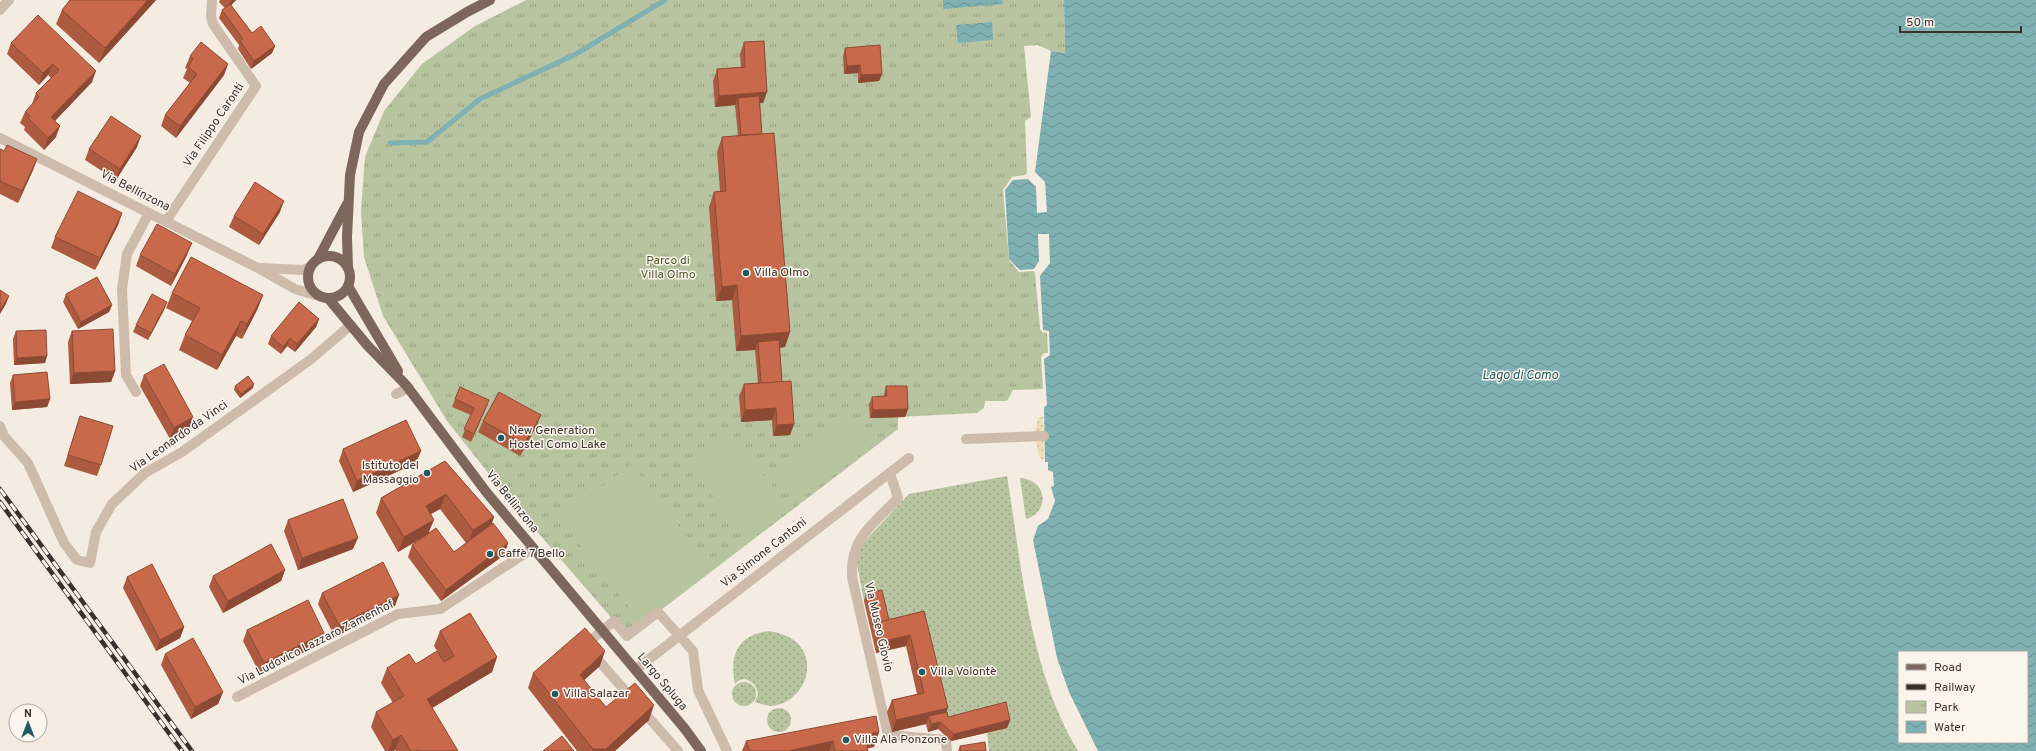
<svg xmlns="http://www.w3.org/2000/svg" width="2036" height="751" font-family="Overpass,sans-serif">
<defs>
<pattern id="grass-dots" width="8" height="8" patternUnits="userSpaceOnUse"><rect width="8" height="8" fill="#b8c4a0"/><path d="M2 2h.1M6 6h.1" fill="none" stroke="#97a083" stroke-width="1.8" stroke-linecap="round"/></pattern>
<pattern id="sand-dots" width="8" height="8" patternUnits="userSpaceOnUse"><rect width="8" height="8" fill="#efdcb8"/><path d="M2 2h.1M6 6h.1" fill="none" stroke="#cebd9e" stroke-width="1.8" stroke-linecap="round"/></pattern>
<pattern id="park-tufts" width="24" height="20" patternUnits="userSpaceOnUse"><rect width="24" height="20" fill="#b8c4a0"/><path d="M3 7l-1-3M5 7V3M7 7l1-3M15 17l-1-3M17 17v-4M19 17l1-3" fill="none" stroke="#97a083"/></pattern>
<pattern id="water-waves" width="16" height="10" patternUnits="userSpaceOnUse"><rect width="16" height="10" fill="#7fb0b2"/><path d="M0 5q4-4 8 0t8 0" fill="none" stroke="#699091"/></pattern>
</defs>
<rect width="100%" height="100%" fill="#f4ebe1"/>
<g fill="url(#grass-dots)">
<path d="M1007,476c15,92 22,193 71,275h-89l-2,-19 -42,-8 -25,-101 -33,7 -23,-29 -7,-37v-8l7,-14 45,-48z"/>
<path d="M1020,478c28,2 30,34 6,41z"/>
<path d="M769,631c10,2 18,4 26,10 26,22 7,63 -24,65 -5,0 -11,-3 -16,-4l3,-8c-1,-11 -14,-21 -23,-10 -6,-29 3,-49 34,-53z"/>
<circle cx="744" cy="694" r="12"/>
<circle cx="779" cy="720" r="12"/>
</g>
<path fill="url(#sand-dots)" d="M1043,416l1,44 -3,1c-5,-15 -9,-29 -2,-43z"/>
<path fill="url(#park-tufts)" d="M526,0h538l1,53 -14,-2 -13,-6 -14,1 7,71 -6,4 2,52 -3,2 -12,2 -9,13 6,70 10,12 14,-1 2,2 5,56 2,3 5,1 1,20h-4l-3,4 2,32 -30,1 -6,11h-22l-1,7 -7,5 -79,4v12l-271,207 -119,-138 -61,-77 -64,-105 -19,-59 -3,-46 4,-54 19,-46 38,-47 53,-38z"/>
<g fill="#b8c4a0">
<path d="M849,413l24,32 -76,57 -24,-32z"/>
<path d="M732,435l57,73 -41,32 -58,-73z"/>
<path d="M631,464l80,103 -71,55 -80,-104z"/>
</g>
<g fill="url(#water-waves)" fill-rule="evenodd">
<path d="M943,0h59l1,4 -60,5z"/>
<path d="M1064,0h972v751h-938l-29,-59 -12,-34 -24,-118 5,-14 10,-7 7,-18 -4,-14 3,-1 -1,-14 -5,-2v-8h-3l-1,-55 3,-2 -3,-46 6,-4 -1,-24 -6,-1 -3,-54 10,-13 -1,-29h-11l1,27 -5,8 -14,1 -11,-11 -4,-69 8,-10 15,-1 8,8 1,26 10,-1 -2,-30 -10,-10 16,-121 14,2zM1899,652h128v90h-128z"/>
<path d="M992,22l1,18 -35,3 -2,-18z"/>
</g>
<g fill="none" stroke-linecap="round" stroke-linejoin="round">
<path stroke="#7fb0b2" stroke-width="5" d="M390,143l37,-1 53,-43 96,-45 89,-54"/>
<g stroke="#cdbbac" stroke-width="10">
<path d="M0,10l9,-10"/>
<path d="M0,138l258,130 37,21 27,8"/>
<path d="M166,221l90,-135 -43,-62 -2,-8 1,-16"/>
<path d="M260,268l43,2 8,-3"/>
<path d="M136,392l-10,-17 -4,-86 5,-35 22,-41"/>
<path d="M396,394l13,-6"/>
<path d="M0,426l4,10 24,27 36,80 13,17 13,3 6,-31 16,-28 33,-31 37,-21 128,-92 41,-35"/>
<path d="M966,439l78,-3"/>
<path d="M890,473l8,25c-25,27 -48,39 -46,79l36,158 58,5 1,11"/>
<path d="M635,670l274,-212"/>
<path d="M237,697l161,-83 42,-5 93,-61"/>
<path d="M678,751l-93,-106 29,-24 13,15 31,-24 35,39 5,39 29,61"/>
</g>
<g stroke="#7d675c" stroke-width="10">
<circle cx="329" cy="277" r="21"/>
<path d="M318,259l29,-55"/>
<path d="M348,268l-1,-31 3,-62 9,-43 25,-48 42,-47 41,-25 23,-12"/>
<path d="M348,286l50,85"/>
<path d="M328,298l39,47 39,40 81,108 198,236 16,22"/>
</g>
<defs>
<g id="rail">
<path d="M0,489l192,262"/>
<path d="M0,502l182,249"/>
</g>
</defs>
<use href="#rail" stroke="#3b302b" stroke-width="4.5"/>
<use href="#rail" stroke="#fbf5ee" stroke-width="3" stroke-dasharray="9" stroke-linecap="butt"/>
</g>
<g fill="#ac5a40" fill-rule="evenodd">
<path d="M156,0l-57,63 -43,-39 6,-14z"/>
<path d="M220,0h16l-5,5 21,28 23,13 -3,7 -21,16 -13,-20 1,-4 -20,-27 3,-8 3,-2 -6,-6z"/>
<path d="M744,42l23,50 -4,11h-3l2,31 28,198 -5,15 -5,1 2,34 12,42 -4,11 -17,1 -1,-16 -31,2 -2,-26 5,-12 14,-1 -3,-33 -19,1 -4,-51 -16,1 -7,-94 5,-15 6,-1 -3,-39 5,-15 16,-1 -3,-31 -20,2 -2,-26 4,-12 24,-2 -1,-13z"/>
<path d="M11,43l81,39 -37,39 1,16 -12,13 -20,-20 1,-3 -5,-4 5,-11 7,-8 4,-11 15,-15 -3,-3 -9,10 -32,-31z"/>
<path d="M845,48l37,26 -3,7 -21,2v-10l-14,1 -1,-18z"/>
<path d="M190,56l38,8 -4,11 -48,63 -15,-12 4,-11 25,-32 -7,-5 4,-9 -2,-1z"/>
<path d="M137,147l-21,33 -31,-20 4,-11z"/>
<path d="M0,149l4,2 33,8 -4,11 -15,33 -18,-9z"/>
<path d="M280,212l-21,33 -30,-18 5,-11z"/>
<path d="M122,213l-4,12 -23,45 -44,-22 4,-11z"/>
<path d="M140,255h47l-16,31 -35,-20z"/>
<path d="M172,293l91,2 -6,15 -15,29 -6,-3 -19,34 -38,-20 6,-15 7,-14 -26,-13z"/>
<path d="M66,294l46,11 -3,7 -31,17 -15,-27z"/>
<path d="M164,310l-16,30 -15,-8 3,-7z"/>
<path d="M319,319l-3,8 -21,25 -8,-6 -6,8 -13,-10 3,-8z"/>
<path d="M16,331l31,25 -2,7 -31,2 -1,-26z"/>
<path d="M72,331l43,40 -4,11 -41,2 -2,-42z"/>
<path d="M13,375l37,24 -3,8 -35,3 -2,-27z"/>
<path d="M144,375l45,54 -19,10 -30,-53z"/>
<path d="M235,386l18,2 -13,10 -6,-8z"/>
<path d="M886,386l22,23 -3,8 -35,1 -1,-13 3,-8h12v-3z"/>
<path d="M455,399l31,9 -15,34 -9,-5 9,-22 -19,-8z"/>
<path d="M80,416l21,49 -4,11 -33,-10z"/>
<path d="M483,421l53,6 -16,29 -42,-24z"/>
<path d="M343,449l78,2 -5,12 -63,29 -14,-31z"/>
<path d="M445,461l49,56 -3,8 17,18 -4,12 -63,46 -33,-44 4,-12 10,-7 -24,14 -22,-39 5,-15zM440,509l26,34 -12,9 -25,-19 2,-19z"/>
<path d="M288,520l65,29 -55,21 -14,-39z"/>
<path d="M285,570l-4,11 -58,32 -14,-26 4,-11z"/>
<path d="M127,577l57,50 -4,11 -24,13 -33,-63z"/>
<path d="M322,593l73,13 -60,31 -17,-33z"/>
<path d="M866,593l23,27 35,-9 24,106 62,3 -3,8 -56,13 -13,-12 -10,3 -2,-8 -34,8 -5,-20 5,-12 25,-6 -11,-48 -30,7 -12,-52z"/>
<path d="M247,630l73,14 -60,30 -17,-33z"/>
<path d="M440,631l57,26 -5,15 -60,36 26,43h-62l-1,-1 -2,1h-8l-14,-24 5,-15 17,-9 -12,-20 6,-15 29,-4 23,-10 -5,-8z"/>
<path d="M165,654l58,38 -5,12 -27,15 -30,-54z"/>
<path d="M600,666l-16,14 22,27 43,13 -34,31h-38l-49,-63 5,-15z"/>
<path d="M879,732l-5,15 -6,1v3h-126l4,-10z"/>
<path d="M960,746l26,5h-28z"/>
</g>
<g fill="#8c4a34">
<path d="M148,0h8l-57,63 6,-15z"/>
<path d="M232,0h4l-9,10 3,-8z"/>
<path d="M275,46l-3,7 -21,16 3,-8z"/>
<path d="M53,64l-5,11 -9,10 4,-12z"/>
<path d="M228,64l-4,11 -48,63 4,-12z"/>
<path d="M860,65l-2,8 -14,1 3,-8z"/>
<path d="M96,71l-4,11 -45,47 4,-12z"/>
<path d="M882,74l-3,7 -21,2 3,-8z"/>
<path d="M767,92l-4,11 -24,2 -1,-7 -3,7 -20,2 4,-11z"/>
<path d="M60,126l-4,11 -12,13 4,-12z"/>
<path d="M141,136l-4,11 -21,33 4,-11z"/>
<path d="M37,159l-4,11 -15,33 4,-12z"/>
<path d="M284,201l-4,11 -21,33 4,-11z"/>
<path d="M122,213l-4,12 -23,45 5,-12z"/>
<path d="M192,243l-5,12 -16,31 4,-12z"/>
<path d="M737,285l-5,15 -16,1 6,-14z"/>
<path d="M263,295l-6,15 -15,29 5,-15z"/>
<path d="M9,296l-3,8 -6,10v-4z"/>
<path d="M167,302l-3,8 -16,30 3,-7z"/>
<path d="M112,305l-3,7 -31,17 3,-7z"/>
<path d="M319,319l-3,8 -21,25 2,-8z"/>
<path d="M241,321l-5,15 -19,34 5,-15z"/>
<path d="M790,332l-5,15 -26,2 -1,-7 -3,8 -19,1 5,-15z"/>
<path d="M290,338l-3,8 -6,8 2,-7z"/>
<path d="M47,356l-2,7 -31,2 3,-7z"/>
<path d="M115,371l-4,11 -41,2 4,-11z"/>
<path d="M254,384l-1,4 -13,10 1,-4z"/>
<path d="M50,399l-3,8 -35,3 3,-8z"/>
<path d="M489,400l-3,8 -15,34 3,-8z"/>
<path d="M776,408l-4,12 -31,2 4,-12z"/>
<path d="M908,409l-3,8 -35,1 3,-8z"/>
<path d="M541,415l-5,12 -16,29 4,-12z"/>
<path d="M193,417l-4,12 -19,10 4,-11z"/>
<path d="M794,424l-4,11 -17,1 4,-11z"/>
<path d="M421,451l-5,12 -63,29 4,-11z"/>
<path d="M446,494l-6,15 -20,11 6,-14z"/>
<path d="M494,517l-5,15 -21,13 5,-15z"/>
<path d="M434,520l-6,14 -30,18 6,-15z"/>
<path d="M358,538l-5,11 -55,21 4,-12z"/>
<path d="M508,543l-4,12 -63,46 5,-11z"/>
<path d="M285,570l-4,11 -58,32 5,-12z"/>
<path d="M399,595l-4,11 -60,31 4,-12z"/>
<path d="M184,627l-4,11 -24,13 4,-11z"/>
<path d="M324,633l-4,11 -60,30 4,-11z"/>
<path d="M910,635l-4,11 -30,7 4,-11z"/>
<path d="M605,651l-5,15 -26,23 6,-14z"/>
<path d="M497,657l-5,15 -70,42 5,-15z"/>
<path d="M223,692l-5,12 -27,15 4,-12z"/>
<path d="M654,705l-5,15 -34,31h-23l1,-2z"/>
<path d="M948,708l-4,11 -15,-3 -3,8 -34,8 4,-12z"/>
<path d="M1010,720l-3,8 -56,13 3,-7z"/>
<path d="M940,722l-2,7 -10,3 3,-8z"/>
<path d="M879,732l-5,15 -15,3 6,-15z"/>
<path d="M401,735l-6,15 -2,1h-5l5,-11z"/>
<path d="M833,741l-4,10h-41z"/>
</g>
<g fill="#c8694b" stroke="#8c4a34">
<path d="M70,0h78l-43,48 -43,-38z"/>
<path d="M230,4l22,29 9,-7 14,20 -21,15 -14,-20 3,-2 -21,-29z"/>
<path d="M38,15l58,56 -45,46 9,9 -12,12 -20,-20 2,-2 -5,-4 14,-15 -3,-4 23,-23 -6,-6 -10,9 -32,-30z"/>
<path d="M764,41l3,51 -48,4 -2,-27 28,-2 -1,-25z"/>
<path d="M201,42l27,22 -48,62 -15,-11 32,-41 -9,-7 5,-8 -3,-3z"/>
<path d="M880,45l2,29 -21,1 -1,-10 -13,1 -2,-18z"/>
<path d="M759,96l3,38 -21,1 -3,-37z"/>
<path d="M111,116l30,20 -21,33 -31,-20z"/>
<path d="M774,133l16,199 -49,4 -4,-51 -15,2 -8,-95 12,-1 -4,-54z"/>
<path d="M7,145l30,14 -15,32 -22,-10v-32l4,2z"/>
<path d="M255,182l29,19 -21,33 -29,-18z"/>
<path d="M78,191l44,22 -22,45 -45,-21z"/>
<path d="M157,224l35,19 -17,31 -35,-19z"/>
<path d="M191,257l72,38 -16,29 -6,-3 -19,34 -37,-20 15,-27 -28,-15z"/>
<path d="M97,277l15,28 -31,17 -15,-28z"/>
<path d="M0,290l9,6 -9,14z"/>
<path d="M152,294l15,8 -16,31 -15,-8z"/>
<path d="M299,302l20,17 -22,25 -7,-6 -7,9 -12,-11z"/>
<path d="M113,329l2,42 -41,2 -2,-42z"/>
<path d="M46,330l1,26 -30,2 -1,-27z"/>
<path d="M779,340l3,42 -21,1 -3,-41z"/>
<path d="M164,364l29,53 -19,11 -30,-53z"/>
<path d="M47,372l3,27 -35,3 -2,-27z"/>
<path d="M248,376l6,8 -13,10 -6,-8z"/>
<path d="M791,381l3,43 -17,1 -1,-17 -31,2 -1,-26z"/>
<path d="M886,386h21l1,23 -35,1 -1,-13 15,-1z"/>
<path d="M460,387l29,13 -15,34 -10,-5 10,-21 -19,-9z"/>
<path d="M499,392l42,23 -17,29 -41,-23z"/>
<path d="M80,416l33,10 -12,39 -33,-10z"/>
<path d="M406,420l15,31 -64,30 -14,-32z"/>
<path d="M445,461l49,56 -21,13 -27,-36 -20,12 8,14 -30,17 -23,-39z"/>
<path d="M343,499l15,39 -56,20 -14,-38z"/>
<path d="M493,523l15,20 -62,47 -34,-45 24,-17 18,24z"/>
<path d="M271,544l14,26 -57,31 -15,-25z"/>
<path d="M383,562l16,33 -60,30 -17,-32z"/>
<path d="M152,564l32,63 -24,13 -33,-63z"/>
<path d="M882,590l7,30 -14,3 -1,3 -8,-33z"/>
<path d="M308,600l16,33 -60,30 -17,-33z"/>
<path d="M924,611l24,97 -52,12 -4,-20 32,-7 -14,-58 -30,7 -5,-19z"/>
<path d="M470,613l27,44 -70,42 31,52h-39l-1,-1 -2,1h-5l-10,-16 -8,5 -17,-28 28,-16 -17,-28 22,-14 7,10 21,-13 7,11 10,-6 -14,-25z"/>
<path d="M585,628l20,23 -25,24 26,32 29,-24 19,22 -48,44h-13l-60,-76z"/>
<path d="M193,638l30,54 -28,15 -30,-53z"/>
<path d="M1006,702l4,18 -56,14 -14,-12 -9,2 -2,-8 18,-4 1,5z"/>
<path d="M876,716l3,16 -14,3 3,16h-33l-2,-10 -45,10h-38l-4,-10z"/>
<path d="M562,736l12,15h-31z"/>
<path d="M985,742l1,9h-25l-1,-5z"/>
</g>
<g fill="#1f5a5e" stroke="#fbf5ee" stroke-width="1.5">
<circle cx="746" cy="273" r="4"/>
<circle cx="501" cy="438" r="4"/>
<circle cx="427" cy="473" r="4"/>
<circle cx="490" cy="554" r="4"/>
<circle cx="922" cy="672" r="4"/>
<circle cx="555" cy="694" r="4"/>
<circle cx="846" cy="740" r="4"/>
</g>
<g text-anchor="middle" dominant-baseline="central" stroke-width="3" stroke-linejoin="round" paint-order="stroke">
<g font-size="12" fill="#3b302b" stroke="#fbf5ee">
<text transform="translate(214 125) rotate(-56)">Via Filippo Caronti</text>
<text transform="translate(135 191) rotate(27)">Via Bellinzona</text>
<text transform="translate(179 437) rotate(-35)">Via Leonardo da Vinci</text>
<text transform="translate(512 502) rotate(51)">Via Bellinzona</text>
<text transform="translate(764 553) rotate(-38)">Via Simone Cantoni</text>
<text transform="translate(878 627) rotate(77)">Via Museo Giovio</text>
<text transform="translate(316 643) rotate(-27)">Via Ludovico Lazzaro Zamenhof</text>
<text transform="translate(662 682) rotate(50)">Largo Spluga</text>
</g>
<g font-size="12" fill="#4a5a2e" stroke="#fbf5ee">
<text x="668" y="261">Parco di<tspan x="668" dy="14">Villa Olmo</tspan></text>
</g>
<g font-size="12" fill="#3b302b" stroke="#fbf5ee" text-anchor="start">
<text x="754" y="273">Villa Olmo</text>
<text x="509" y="431">New Generation<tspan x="509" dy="14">Hostel Como Lake</tspan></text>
<text x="419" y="466" text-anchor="end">Istituto del<tspan x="419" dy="14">Massaggio</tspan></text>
<text x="498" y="554">Caffè 7 Bello</text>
<text x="930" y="672">Villa Volontè</text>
<text x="563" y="694">Villa Salazar</text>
<text x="854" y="740">Villa Ala Ponzone</text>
</g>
<g font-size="13" font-style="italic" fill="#1f5a5e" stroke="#fbf5ee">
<text x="1520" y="376">Lago di Como</text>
</g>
</g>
<rect x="1898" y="651" width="130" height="92" fill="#fbf5ee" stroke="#aea6a0"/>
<rect x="1906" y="664" width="20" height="6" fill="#7d675c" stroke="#aea6a0"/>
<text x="1934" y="671" font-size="12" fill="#3b302b">Road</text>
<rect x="1906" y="684" width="20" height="6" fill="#3b302b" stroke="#aea6a0"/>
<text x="1934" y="691" font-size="12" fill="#3b302b">Railway</text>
<rect x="1906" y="701" width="20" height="12" fill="url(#park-tufts)" stroke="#aea6a0"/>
<text x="1934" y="711" font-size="12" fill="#3b302b">Park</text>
<rect x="1906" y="721" width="20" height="12" fill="url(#water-waves)" stroke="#aea6a0"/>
<text x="1934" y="731" font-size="12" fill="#3b302b">Water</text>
<g transform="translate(28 723)"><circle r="19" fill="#fbf5ee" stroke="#aea6a0"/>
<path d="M0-3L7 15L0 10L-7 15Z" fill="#1f5a5e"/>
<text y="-6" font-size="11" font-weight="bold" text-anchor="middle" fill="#3b302b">N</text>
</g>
<path d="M1900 26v6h121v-6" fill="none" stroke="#3b302b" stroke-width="2"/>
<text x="1906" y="26" font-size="12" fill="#3b302b" stroke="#fbf5ee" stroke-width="3" paint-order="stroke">50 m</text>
</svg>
